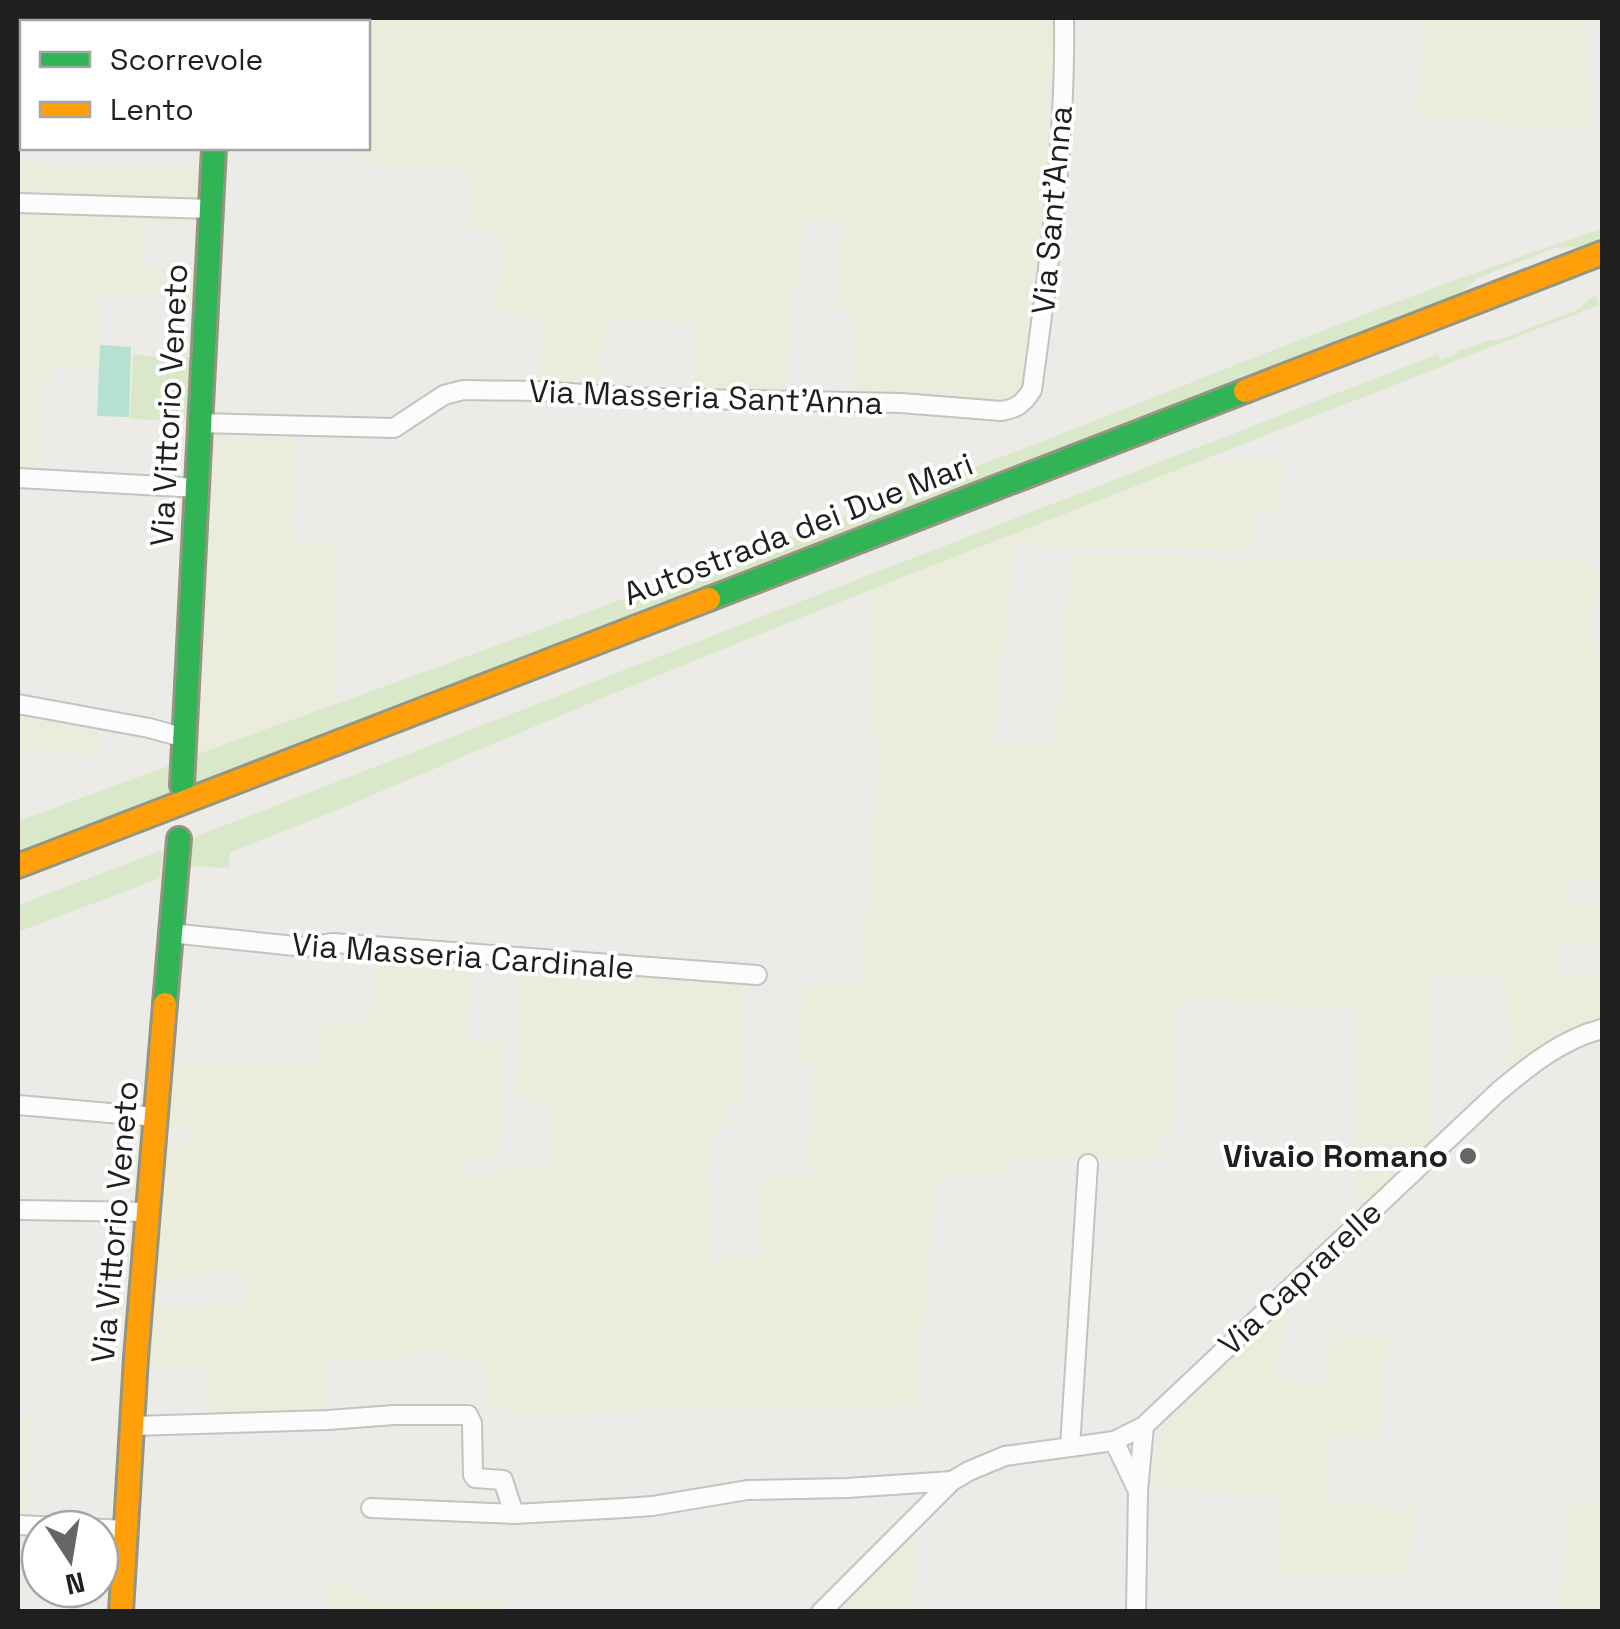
<svg xmlns="http://www.w3.org/2000/svg" width="1620" height="1629" font-family="'Space Grotesk',sans-serif">
<rect width="100%" height="100%" fill="#edebe8"/>
<g fill="#ebecdc">
<path d="M229,18h828l-3,117 -11,132 -17,118 -12,18 -164,-5 6,-84 -18,-3 6,-88 -39,-5 -18,144 -1,36 -92,-4 2,-70 -90,-5 -4,64 -9,-1 -6,7 -48,-2 3,-70 -45,-2 4,-84 -32,-1 6,-57 -117,-10 1,-15h9v-126h-140z"/>
<path d="M1423,18h163l5,111 -174,-9z"/>
<path d="M18,162l185,9 -1,34 -184,-6z"/>
<path d="M18,207l173,5v12l-45,-1 -2,45 54,2 -1,29 -96,-3 -3,73 -45,-1 -1,15h-12l-3,90h-19z"/>
<path d="M221,429l73,2 -2,111 45,1 -3,161 -142,52 20,-324z"/>
<path d="M1203,459l81,1 -4,54 -26,1 -2,35 -232,-4 -6,4 -19,193 60,2 16,-188 509,4 9,5 7,7 3,11 -6,39 3,29 6,19v227l-3,-6 -1,-13h-31l-1,15 5,1 3,7 28,2v38h-40v32l1,3 39,1v42l-7,2 -87,52 -2,-96 -75,-2 4,167 -73,69 -7,-9 1,-193 -6,-4 -174,-3 -4,128 -10,9 -2,17h-148l-2,21 -75,2 -17,224 -301,7 -105,6 -5,-9h-18l-2,-2 -5,-48 -31,1 -1,-5 -126,7 2,56 -120,4v-56h-57l4,-57 93,-3 -1,-30 -78,2 -5,7 -8,-1 11,-137 27,-1 -1,-17h-24l4,-59 3,-2 1,-7 141,5 3,-37h10l1,-5h34l1,-13 9,-2 2,-55 95,9 -4,79 40,3 -8,109h-5v6h-32v14l89,-6 2,-64 -40,-4 9,-127 3,-3 192,11 21,5 4,4 3,20 3,93 -19,1 -1,24 -12,1v28h-8l2,103 52,-2 -1,-78 3,-3h46l1,-112h-11l3,-79 58,1 19,-247 -13,-1 5,-149z"/>
<path d="M18,714l81,16v26l-81,-5z"/>
<path d="M1287,1302l5,5 -2,11 -15,47 4,10 6,4 44,2 2,-55 6,1 7,7 9,3 34,-1 2,3 -9,98 -52,-1 -1,66 92,8v4h-4l-8,65 -131,-5 7,-76 -131,-13 3,-31 4,-18 10,-20 10,-13z"/>
<path d="M18,1418h14l-1,53 -6,1 -1,16 7,1 -5,34 -8,-1z"/>
<path d="M1567,1505h35v106h-41z"/>
<path d="M915,1530l-1,81 -86,1z"/>
<path d="M322,1580l23,2 32,22 126,-4 1,11h-176z"/>
</g>
<g fill="#d9e8c9">
<path d="M1602,229v9l-21,9 -26,1 -78,30 -16,15 -1270,492 1,-29c280,-101 560,-203 838,-310 190,-73 378,-154 572,-217z"/>
<path d="M1595,295l4,10 -727,284 -289,117 -265,112 -88,34 -1,16 -43,-2 1,-26 1251,-486 3,6 16,-6v-3l34,-11 10,-1 76,-29z"/>
<path d="M133,355l57,2 -2,64 -58,-2z"/>
<path d="M171,765l-1,27 -152,61v-32z"/>
<path d="M163,850l-3,28 -142,54v-27z"/>
</g>
<path fill="#b6e1d0" d="M100,345l31,2 -2,70 -32,-1z"/>
<g fill="none" stroke-linecap="round" stroke-linejoin="round">
<defs>
<g id="street">
<path d="M18,203l193,6"/>
<path d="M199,423l195,5 50,-33 19,-5 74,1 110,7 254,5 100,8c15,-2 22,-7 31,-21 17,-123 34,-248 32,-372"/>
<path d="M18,478l180,10"/>
<path d="M18,704l131,24 36,10"/>
<path d="M170,933l135,14 28,-4 424,32"/>
<path d="M18,1105l138,12"/>
<path d="M18,1210l131,2"/>
<path d="M133,1426l195,-6 66,-5h74l4,8 1,52 2,3 28,2 11,34"/>
<path d="M1114,1441l24,50"/>
<path d="M1070,1447l18,-283"/>
<path d="M371,1508l143,6 111,-6 27,-2 95,-16 100,-2 105,-7"/>
<path d="M18,1525l108,5"/>
<path d="M821,1612l131,-131 17,-10 36,-15 109,-15 30,-15 354,-334c31,-26 64,-53 104,-63"/>
<path d="M1136,1612l2,-121 6,-65"/>
</g>
<g id="fast">
<path d="M220,22l1,-4"/>
<path d="M709,599l536,-208"/>
<path d="M182,785l32,-637"/>
<path d="M165,1004l14,-165"/>
</g>
<g id="slow">
<path d="M1245,391l357,-138"/>
<path d="M18,866l691,-267"/>
<path d="M121,1612l15,-254 29,-354"/>
</g>
</defs>
<use href="#street" stroke="#c4c3c2" stroke-width="22"/>
<use href="#fast" stroke="#949681" stroke-width="28"/>
<use href="#slow" stroke="#949681" stroke-width="28"/>
<use href="#street" stroke="#fcfcfc" stroke-width="18"/>
<use href="#fast" stroke="#30b455" stroke-width="22"/>
<use href="#slow" stroke="#ff9f0a" stroke-width="22"/>
</g>
<circle fill="#676665" stroke="#fff" stroke-width="4" cx="1468" cy="1156" r="10"/>
<g text-anchor="middle" dominant-baseline="central" stroke-width="8" stroke-linejoin="round" paint-order="stroke">
<g font-size="32" fill="#1f1f1f" stroke="#fff">
<text transform="translate(1052 210) rotate(-85)">Via Sant'Anna</text>
<text transform="translate(706 397) rotate(2)">Via Masseria Sant'Anna</text>
<text transform="translate(169 405) rotate(-87)">Via Vittorio Veneto</text>
<text transform="translate(798 529) rotate(-21)">Autostrada dei Due Mari</text>
<text transform="translate(463 956) rotate(4)">Via Masseria Cardinale</text>
<text transform="translate(115 1222) rotate(-85)">Via Vittorio Veneto</text>
<text transform="translate(1300 1278) rotate(-43)">Via Caprarelle</text>
</g>
<g font-size="32" font-weight="bold" fill="#1f1f1f" stroke="#fff" text-anchor="end">
<text x="1448" y="1156">Vivaio Romano</text>
</g>
</g>
<rect width="1620" height="1629" fill="none" stroke="#1f1f1f" stroke-width="40"/>
<rect x="20" y="20" width="350" height="130" fill="#ffffff" stroke="#a5a5a5" stroke-width="2.5"/>
<rect x="40" y="52" width="50" height="15" fill="#30b455" stroke="#a5a5a5" stroke-width="2.5"/>
<text x="110" y="70" font-size="30" fill="#1f1f1f">Scorrevole</text>
<rect x="40" y="102" width="50" height="15" fill="#ff9f0a" stroke="#a5a5a5" stroke-width="2.5"/>
<text x="110" y="120" font-size="30" fill="#1f1f1f">Lento</text>
<g transform="translate(70 1559) rotate(168)"><circle r="48" fill="#ffffff" stroke="#a5a5a5" stroke-width="2.5"/>
<path d="M0-8L18 38L0 25L-18 38Z" fill="#676665"/>
<text y="-15" font-size="28" font-weight="bold" text-anchor="middle" fill="#1f1f1f">N</text>
</g>
</svg>
